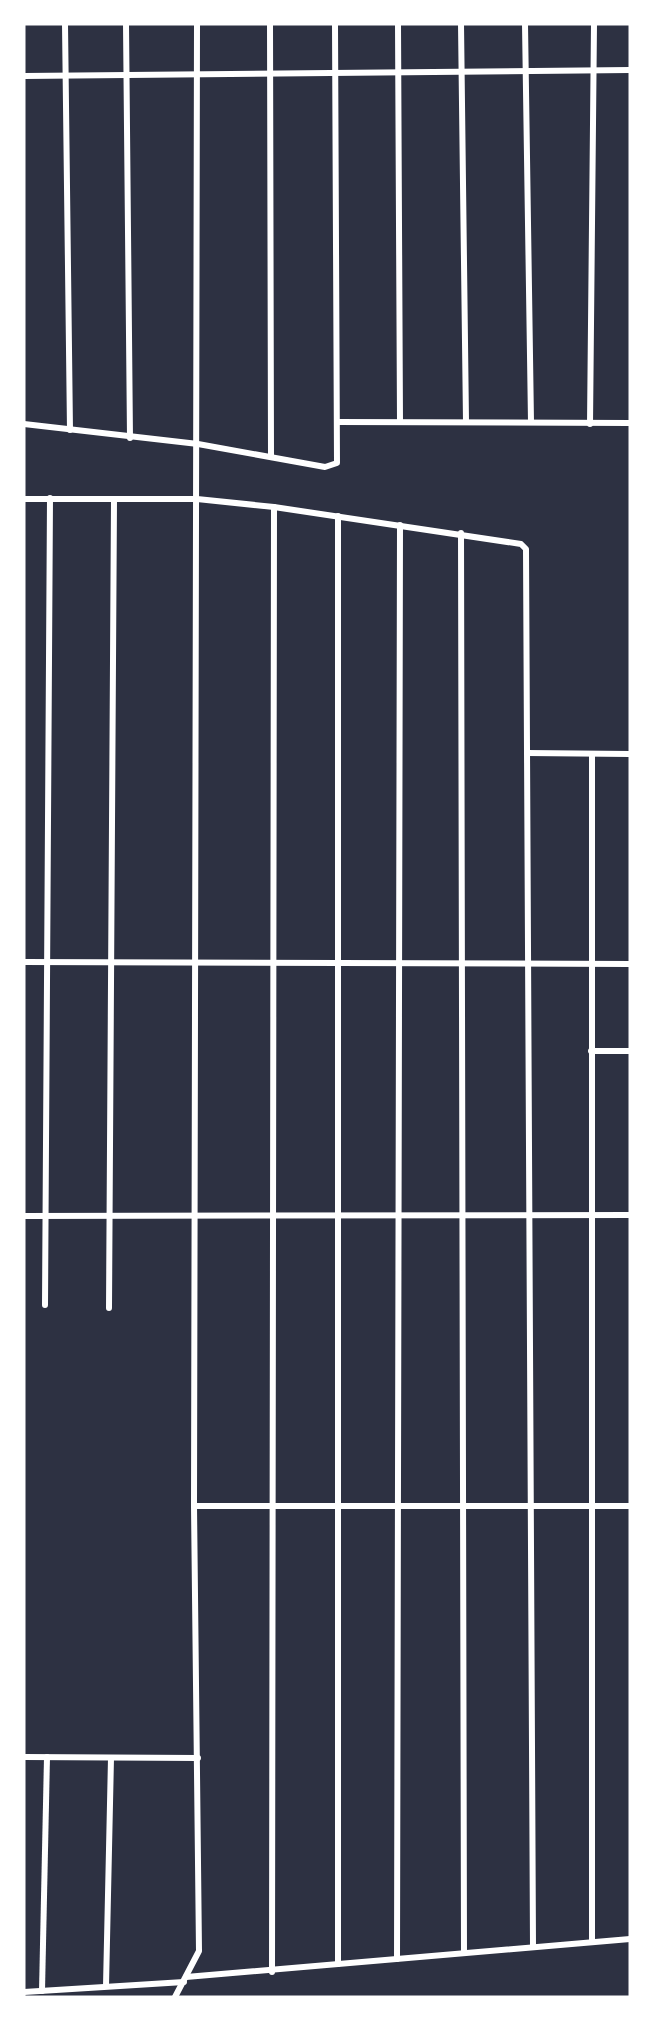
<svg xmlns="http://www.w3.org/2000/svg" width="654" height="2021" font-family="Spectral,serif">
<rect width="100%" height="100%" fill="#2d3142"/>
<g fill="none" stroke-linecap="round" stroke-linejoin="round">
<g stroke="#fff" stroke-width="6">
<path d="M65,24l5,406"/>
<path d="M126,24l4,414"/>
<path d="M270,24l1,432"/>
<path d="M398,24l2,398"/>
<path d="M461,24l5,397"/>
<path d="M525,24l6,398"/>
<path d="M24,76l606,-6"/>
<path d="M337,422l293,1"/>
<path d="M24,424l174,20 127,23 12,-4 -2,-439"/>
<path d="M590,424l4,-400"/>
<path d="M24,499h173l77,8 247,37 5,5 7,1398"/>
<path d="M461,533l3,1420"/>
<path d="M527,753l103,1"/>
<path d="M24,962l606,2"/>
<path d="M591,1051h39"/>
<path d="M24,1216l606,-1"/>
<path d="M45,1305l5,-807"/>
<path d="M109,1308l5,-808"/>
<path d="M194,1506h436"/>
<path d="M24,1757l174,1"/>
<path d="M592,1942v-1188"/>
<path d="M397,1959l3,-1434"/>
<path d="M338,1964v-1448"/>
<path d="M272,1972l2,-1465"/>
<path d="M186,1977l444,-38"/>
<path d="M106,1986l5,-228"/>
<path d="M42,1991l5,-234"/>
<path d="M24,1992l160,-10"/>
<path d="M175,1997l24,-46 -5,-445 3,-1482"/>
</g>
</g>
<rect width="654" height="2021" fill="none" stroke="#ffffff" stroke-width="51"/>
</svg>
